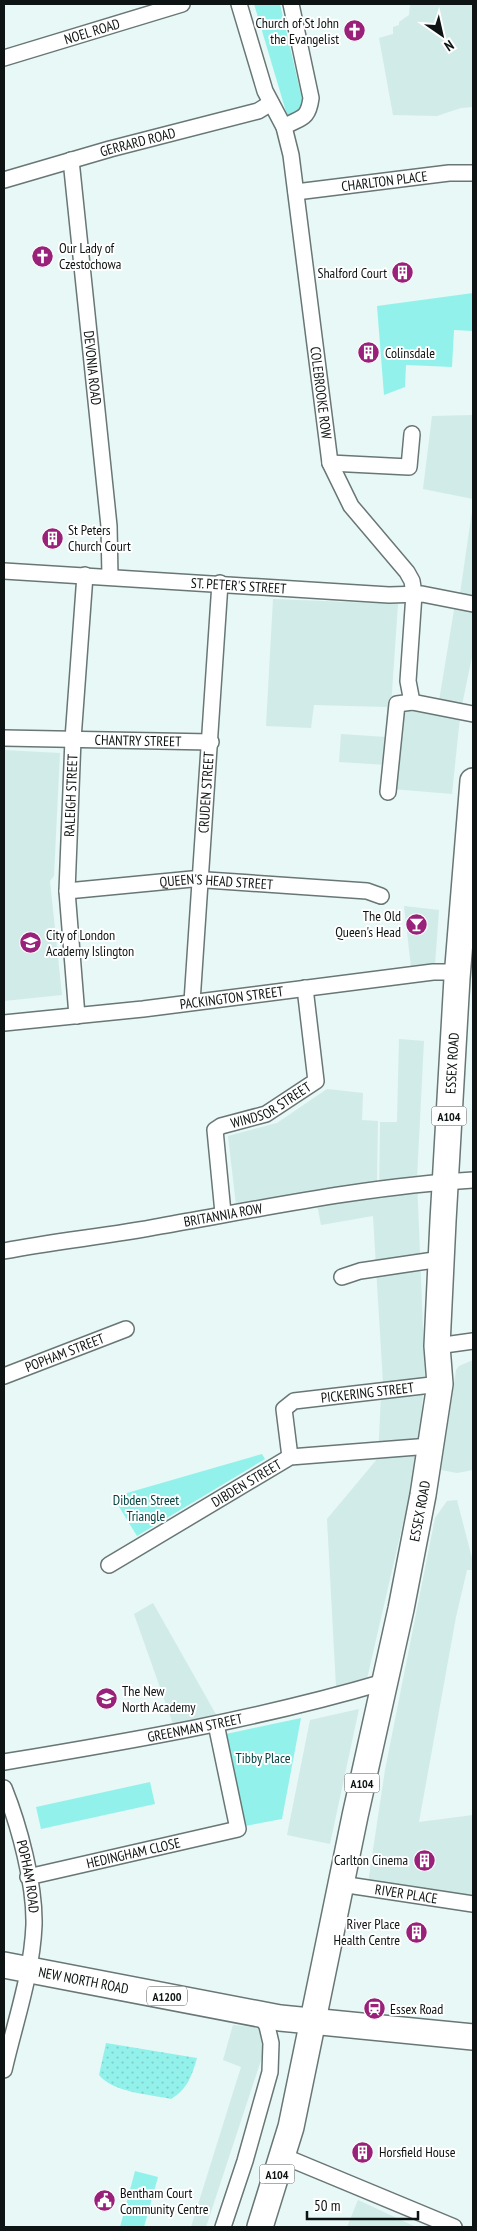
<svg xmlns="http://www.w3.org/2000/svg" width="477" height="2231" font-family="'PT Sans Narrow',sans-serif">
<defs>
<pattern id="grass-dots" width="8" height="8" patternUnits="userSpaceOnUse" patternTransform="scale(1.25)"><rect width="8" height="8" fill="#92f2eb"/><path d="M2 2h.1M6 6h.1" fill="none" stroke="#7dcfc9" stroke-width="1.8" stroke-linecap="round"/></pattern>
</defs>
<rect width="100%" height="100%" fill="#e7f8f6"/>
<g fill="#d1ebe9">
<path d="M410,4h63v103l-12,1 -24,8 -44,-1 -14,-77 14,-4v-7l6,-2v-3l10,-7z"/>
<path d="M473,415v84l-50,-10 9,-73z"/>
<path d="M473,504v91l-13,-1z"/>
<path d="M273,599l125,5 -11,161 -48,-3 2,-28 45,3 1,-30 -73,-2 -3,23 -45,-2z"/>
<path d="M455,604l18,5v43l-11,53 -23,-4z"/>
<path d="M398,709l37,2 25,6 -8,77 -60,-5z"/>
<path d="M4,750l56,3 -6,123 -4,5 12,114 -58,6z"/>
<path d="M404,906l35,4 -4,55 -24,2z"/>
<path d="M399,1039l25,2 -7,137 8,200 -42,5 -10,-167 -52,9 -4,-21 62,-9 1,-73h17z"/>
<path d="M327,1089l36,4 -1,27 16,1 -1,62 -141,22 -8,-69 49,-13z"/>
<path d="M473,1360v110l-16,3 -16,-3 15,-100 3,-4z"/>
<path d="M423,1391l-4,63 -53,229 -30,4 -9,-168 51,-61 3,-63z"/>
<path d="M457,1500l16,62v8h-6l-11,47 -37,205 54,-7v80l-105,-12 17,-113 50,-252 12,-17z"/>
<path d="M153,1603l65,115 -44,9 -40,-113z"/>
<path d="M359,1709l-29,135 -43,-9 23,-115z"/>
<path d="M233,2025l27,3 7,14 -61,185h-15l50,-160 -18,-7z"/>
<path d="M358,2200l58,27h-69z"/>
</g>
<path fill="url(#grass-dots)" d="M106,2043l91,15c-5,17 -9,31 -26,41 -22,-5 -57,-6 -72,-24z"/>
<g fill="#92f2eb">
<path d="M254,4h26l23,99 -5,9 -11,3z"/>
<path d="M473,293v38l-19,-1 -2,37 -46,-2 -1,22 -21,8 -7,-89z"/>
<path d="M262,1454l3,5 -128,77 -24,-39z"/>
<path d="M301,1718l-19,101 -37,7 -19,-92z"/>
<path d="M150,1782l5,22 -114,25 -5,-22z"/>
<path d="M135,2171l23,6 -14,50h-24z"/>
</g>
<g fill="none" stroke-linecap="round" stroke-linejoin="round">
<defs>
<g id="street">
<path id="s1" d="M239,4l26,87 19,36 7,28 39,308 21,43 56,66 5,9 2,13 -6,87 4,21 61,12"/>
<path id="s2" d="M4,58l178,-54"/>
<path d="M284,127c16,-10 24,-6 27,-29l-20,-94"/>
<path id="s3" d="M71,160l38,366 1,51"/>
<path id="s4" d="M4,180l106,-31 148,-38 13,-8"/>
<path id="s5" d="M296,192l153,-19h24"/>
<path d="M330,463l79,4 3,-33"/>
<path id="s6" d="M4,571l385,24 33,-1 51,10"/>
<path id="s7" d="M4,738l207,4"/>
<path d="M388,792l9,-88 15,-2"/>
<path id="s8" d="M67,891l125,-12 175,12 14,5"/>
<path id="s9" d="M192,1002l28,-419"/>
<path id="s10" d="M77,1016l-10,-125 6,-152 12,-164"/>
<path id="s11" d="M4,1023l139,-14 290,-37h25"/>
<path id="s12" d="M223,1213l-8,-83 6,-4 45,-12 50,-33 -11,-93"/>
<path id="s13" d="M4,1251c52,-10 105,-15 157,-25 103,-18 208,-40 312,-46"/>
<path d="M342,1277l18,-6 81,-12"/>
<path d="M437,1346l36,-5"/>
<path id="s14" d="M4,1376l122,-47"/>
<path id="s15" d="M290,1457l-6,-48 10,-8 146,-17"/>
<path id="s16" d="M109,1565l181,-108 140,-11"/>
<path id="s17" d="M4,1762c127,-21 255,-43 380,-80"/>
<path id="s18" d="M4,1788c15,37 31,96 30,137 -2,49 -19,97 -30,145"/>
<path id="s19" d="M28,1877l210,-48 -22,-105"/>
<path id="s20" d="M341,1884l132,20"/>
<path d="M283,2156l171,71"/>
<path d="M223,2227l22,-66 25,-89 1,-29 -4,-17 -7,-12"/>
</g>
<g id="primary">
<path id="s21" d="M4,1965l276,53 193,19"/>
<path id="s22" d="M260,2227l31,-100 64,-311 46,-207 22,-114 17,-111 -3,-38 6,-125 14,-243 16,-197"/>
</g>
</defs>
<use href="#street" stroke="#687775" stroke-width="18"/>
<use href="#primary" stroke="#687775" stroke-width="28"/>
<use href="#street" stroke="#fff" stroke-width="15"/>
<use href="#primary" stroke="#fff" stroke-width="25"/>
</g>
<defs>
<symbol id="church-disc" viewBox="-11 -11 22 22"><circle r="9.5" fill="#99217a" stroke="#fff"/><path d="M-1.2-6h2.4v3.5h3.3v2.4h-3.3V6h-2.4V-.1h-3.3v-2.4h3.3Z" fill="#fff"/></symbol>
<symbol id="building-disc" viewBox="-11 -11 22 22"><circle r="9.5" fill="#99217a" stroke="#fff"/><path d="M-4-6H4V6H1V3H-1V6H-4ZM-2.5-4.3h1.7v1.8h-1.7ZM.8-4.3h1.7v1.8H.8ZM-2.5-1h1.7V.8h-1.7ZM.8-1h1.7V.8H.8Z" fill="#fff"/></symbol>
<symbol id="bar-disc" viewBox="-11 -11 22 22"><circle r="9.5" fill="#99217a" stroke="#fff"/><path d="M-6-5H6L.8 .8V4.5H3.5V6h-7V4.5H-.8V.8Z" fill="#fff"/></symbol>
<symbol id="school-disc" viewBox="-11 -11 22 22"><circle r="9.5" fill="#99217a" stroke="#fff"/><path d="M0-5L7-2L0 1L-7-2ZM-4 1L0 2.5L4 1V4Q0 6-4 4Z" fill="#fff"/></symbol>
<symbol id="station-disc" viewBox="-11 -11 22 22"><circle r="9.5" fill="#99217a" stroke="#fff"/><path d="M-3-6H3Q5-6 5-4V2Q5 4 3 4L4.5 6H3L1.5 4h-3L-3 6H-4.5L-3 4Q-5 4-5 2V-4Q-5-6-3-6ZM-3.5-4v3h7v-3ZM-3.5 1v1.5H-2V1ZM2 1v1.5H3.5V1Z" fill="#fff"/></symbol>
<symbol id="civic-disc" viewBox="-11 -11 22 22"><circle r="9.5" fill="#99217a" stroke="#fff"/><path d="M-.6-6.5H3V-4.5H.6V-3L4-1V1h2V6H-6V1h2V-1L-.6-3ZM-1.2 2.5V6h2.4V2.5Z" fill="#fff"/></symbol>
</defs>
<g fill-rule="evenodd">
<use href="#church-disc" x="342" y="18" width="25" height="25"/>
<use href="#church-disc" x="30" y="244" width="25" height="25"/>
<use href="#building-disc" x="390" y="260" width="25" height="25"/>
<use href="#building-disc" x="356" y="340" width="25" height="25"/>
<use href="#building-disc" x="40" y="526" width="25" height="25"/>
<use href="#bar-disc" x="404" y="912" width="25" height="25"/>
<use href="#school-disc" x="18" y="930" width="25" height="25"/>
<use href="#school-disc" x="94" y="1686" width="25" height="25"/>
<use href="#building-disc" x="412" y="1848" width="25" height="25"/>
<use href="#building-disc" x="404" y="1920" width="25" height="25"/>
<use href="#station-disc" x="362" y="1996" width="25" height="25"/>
<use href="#building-disc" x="350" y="2140" width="25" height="25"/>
<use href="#civic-disc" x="92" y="2188" width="25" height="25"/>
</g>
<g text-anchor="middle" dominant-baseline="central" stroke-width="4" stroke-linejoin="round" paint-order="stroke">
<g fill="#fff" stroke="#565a5a" stroke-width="1">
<rect x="431.5" y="1106.5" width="35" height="19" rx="4"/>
<rect x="344.5" y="1773.5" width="35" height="19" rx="4"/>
<rect x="147" y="1986.5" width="40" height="19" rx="4"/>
<rect x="259.5" y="2164.5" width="35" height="19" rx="4"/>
</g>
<g font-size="12" font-weight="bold" fill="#0e1413">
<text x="449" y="1116">A104</text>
<text x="362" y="1783">A104</text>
<text x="167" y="1996">A1200</text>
<text x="277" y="2174">A104</text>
</g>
<g font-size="14" fill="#0e1413" stroke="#fff" text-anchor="start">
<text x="339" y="23" text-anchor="end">Church of St John<tspan x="339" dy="16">the Evangelist</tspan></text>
<text x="59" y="248">Our Lady of<tspan x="59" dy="16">Czestochowa</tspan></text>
<text x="387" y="273" text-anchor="end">Shalford Court</text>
<text x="385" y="353">Colinsdale</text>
<text x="68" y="530">St Peters<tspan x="68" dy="16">Church Court</tspan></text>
<text x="401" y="916" text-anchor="end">The Old<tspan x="401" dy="16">Queen's Head</tspan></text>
<text x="46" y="935">City of London<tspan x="46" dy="16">Academy Islington</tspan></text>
<text x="122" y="1691">The New<tspan x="122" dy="16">North Academy</tspan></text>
<text x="408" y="1860" text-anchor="end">Carlton Cinema</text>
<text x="400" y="1924" text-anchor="end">River Place<tspan x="400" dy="16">Health Centre</tspan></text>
<text x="390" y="2009">Essex Road</text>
<text x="379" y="2152">Horsfield House</text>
<text x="120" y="2193">Bentham Court<tspan x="120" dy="16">Community Centre</tspan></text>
</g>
<g font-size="14" fill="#0e1413" stroke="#fff">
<text stroke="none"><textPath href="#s2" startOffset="92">NOEL ROAD</textPath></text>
<text stroke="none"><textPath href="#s4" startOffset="139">GERRARD ROAD</textPath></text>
<text stroke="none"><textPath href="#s5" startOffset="89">CHARLTON PLACE</textPath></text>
<text stroke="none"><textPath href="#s3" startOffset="209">DEVONIA ROAD</textPath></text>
<text stroke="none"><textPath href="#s1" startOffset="400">COLEBROOKE ROW</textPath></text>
<text stroke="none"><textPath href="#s6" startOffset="235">ST. PETER'S STREET</textPath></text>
<text stroke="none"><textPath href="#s7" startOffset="134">CHANTRY STREET</textPath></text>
<text stroke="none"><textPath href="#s9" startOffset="210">CRUDEN STREET</textPath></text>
<text stroke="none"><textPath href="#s10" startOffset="221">RALEIGH STREET</textPath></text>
<text stroke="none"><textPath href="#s8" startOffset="150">QUEEN'S HEAD STREET</textPath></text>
<text stroke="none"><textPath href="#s11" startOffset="229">PACKINGTON STREET</textPath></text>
<text stroke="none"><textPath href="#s22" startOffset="1184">ESSEX ROAD</textPath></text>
<text stroke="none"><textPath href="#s12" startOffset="145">WINDSOR STREET</textPath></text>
<text stroke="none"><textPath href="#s13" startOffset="222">BRITANNIA ROW</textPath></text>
<text stroke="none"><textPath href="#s14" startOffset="65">POPHAM STREET</textPath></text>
<text stroke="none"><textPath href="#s15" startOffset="135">PICKERING STREET</textPath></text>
<text stroke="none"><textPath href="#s16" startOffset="160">DIBDEN STREET</textPath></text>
<text stroke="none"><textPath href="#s22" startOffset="734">ESSEX ROAD</textPath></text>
<text stroke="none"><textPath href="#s17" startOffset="194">GREENMAN STREET</textPath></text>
<text stroke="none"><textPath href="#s19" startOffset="108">HEDINGHAM CLOSE</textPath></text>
<text stroke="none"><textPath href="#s18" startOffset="92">POPHAM ROAD</textPath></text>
<text stroke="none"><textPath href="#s20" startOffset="66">RIVER PLACE</textPath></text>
<text stroke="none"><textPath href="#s21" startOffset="81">NEW NORTH ROAD</textPath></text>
</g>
<g font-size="14" fill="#014441" stroke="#fff">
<text x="146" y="1500">Dibden Street<tspan x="146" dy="16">Triangle</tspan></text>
<text x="263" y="1758">Tibby Place</text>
</g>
</g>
<rect width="477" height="2231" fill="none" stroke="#0e1413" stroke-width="10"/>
<g transform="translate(442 35) rotate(146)" stroke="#ffffff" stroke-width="4" paint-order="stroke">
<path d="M0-4L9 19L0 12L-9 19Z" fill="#0e1413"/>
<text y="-8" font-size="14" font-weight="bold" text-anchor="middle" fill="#0e1413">N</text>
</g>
<path d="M307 2211v8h111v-8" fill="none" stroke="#0e1413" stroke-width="2.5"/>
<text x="314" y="2211" font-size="15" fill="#0e1413" stroke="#ffffff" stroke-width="4" paint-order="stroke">50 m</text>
</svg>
